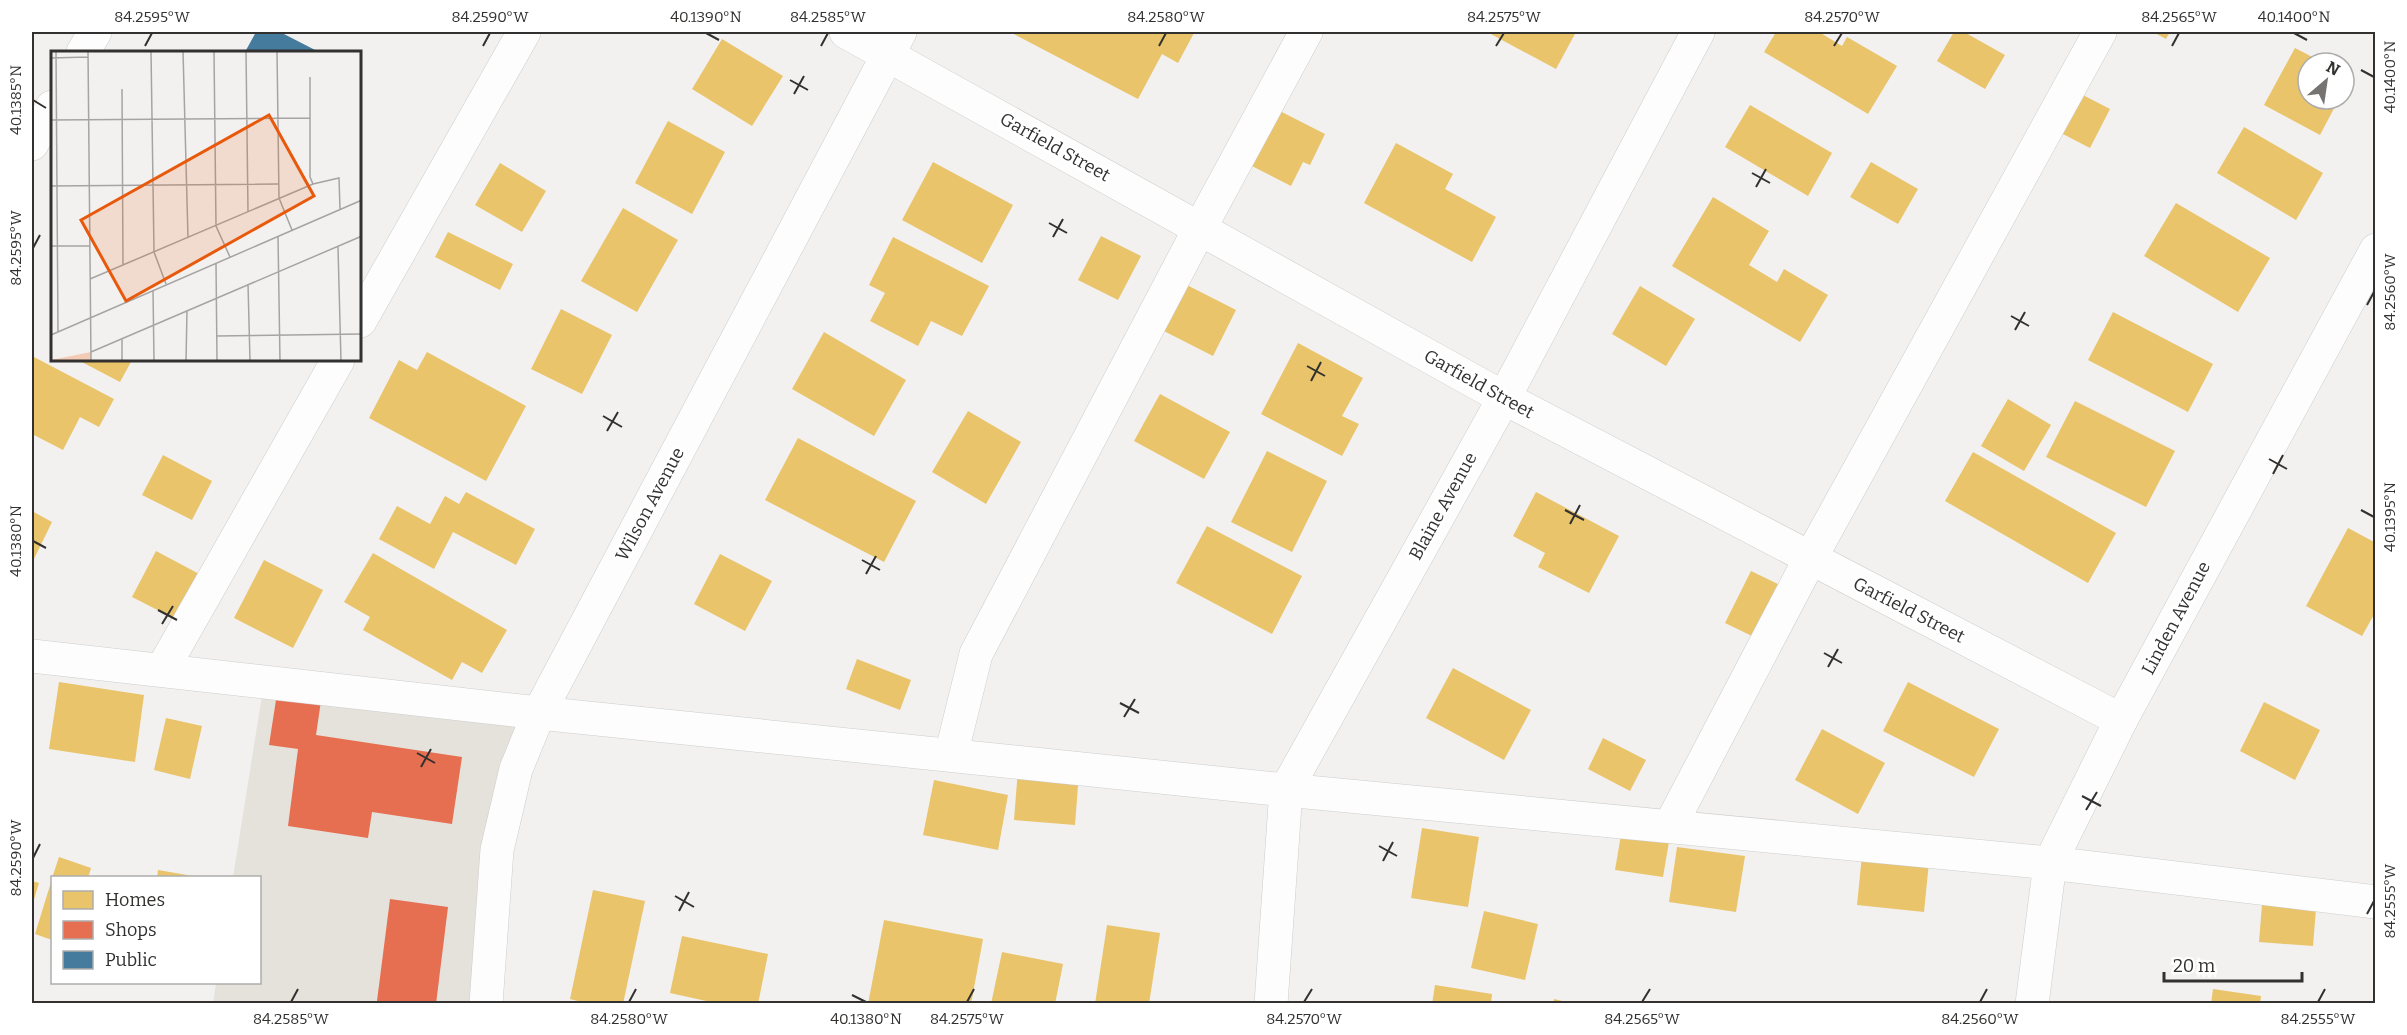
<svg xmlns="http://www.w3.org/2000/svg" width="2407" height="1035" font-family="Bitter,serif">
<rect width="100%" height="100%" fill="#f2f1f0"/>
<path fill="#e5e2dc" d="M264,683l275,30 -53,290 -273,1 3,-21 44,-1v-104l-27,-1z"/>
<g fill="#e9c46a">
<path d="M1010,32h181l3,1 -16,30 -16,-9 -24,45z"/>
<path d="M1487,32h89l-20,37z"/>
<path d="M1776,32h43l23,14 5,-9 50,29 -29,48 -104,-62z"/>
<path d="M1954,32h10l41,23 -20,34 -48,-28z"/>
<path d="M2153,32h17l-4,7z"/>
<path d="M722,39l61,37 -31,50 -60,-37z"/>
<path d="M2295,48l29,15h-16v36h31l-19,36 -56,-30z"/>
<path d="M2344,74l7,4 -7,12z"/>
<path d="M2079,93l31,16 -20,39 -31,-16z"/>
<path d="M1750,105l82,48 -24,43 -83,-49z"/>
<path d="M1272,107l53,27 -15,31 -7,-3 -12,24 -47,-24z"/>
<path d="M668,121l57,31 -33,62 -57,-31z"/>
<path d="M2244,127l79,46 -27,47 -79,-47z"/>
<path d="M1396,143l57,31 -8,15 51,28 -24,45 -108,-59z"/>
<path d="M933,162l80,43 -31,58 -80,-43z"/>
<path d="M1871,162l47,27 -20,35 -48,-27z"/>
<path d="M500,163l46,28 -24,41 -47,-27z"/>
<path d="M1713,197l56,34 -20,34 28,17 7,-13 44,26 -28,47 -128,-76z"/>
<path d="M2176,203l94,55 -32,54 -94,-56z"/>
<path d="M623,208l55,32 -41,72 -56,-31z"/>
<path d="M448,232l65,32 -13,26 -65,-33z"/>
<path d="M1101,236l40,20 -23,44 -40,-20z"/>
<path d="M893,237l96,49 -27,50 -31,-15 -13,25 -48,-25 15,-28 -16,-8z"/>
<path d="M1181,282l55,28 -23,46 -55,-28z"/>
<path d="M1640,286l55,33 -29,47 -54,-32z"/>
<path d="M561,309l51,26 -30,59 -51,-25z"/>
<path d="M2113,312l100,52 -25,48 -100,-52z"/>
<path d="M824,332l82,48 -32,56 -82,-47z"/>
<path d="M1298,343l65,35 -21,38 17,8 -17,32 -81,-42z"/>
<path d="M427,352l99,54 -40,75 -117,-63 30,-58 18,10z"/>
<path d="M34,357l80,42 -15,28 -19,-10 -17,33 -31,-16v-73z"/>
<path d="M78,360h54l-12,22z"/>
<path d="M1160,394l70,38 -26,47 -70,-38z"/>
<path d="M2008,399l43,26 -27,46 -43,-25z"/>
<path d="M2075,401l100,50 -29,56 -100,-50z"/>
<path d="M968,411l53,31 -35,62 -54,-32z"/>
<path d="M798,438l118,63 -32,61 -119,-62z"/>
<path d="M1267,451l60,30 -35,71 -61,-30z"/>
<path d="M1973,452l143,81 -28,50 -143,-82z"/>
<path d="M163,455l49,26 -20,39 -50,-25z"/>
<path d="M466,492l69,37 -19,36 -63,-33 -19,37 -55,-30 18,-33 33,18 15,-28 14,8z"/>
<path d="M1536,492l83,44 -30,57 -51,-26 7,-14 -32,-17z"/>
<path d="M32,511l20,11 -20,41z"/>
<path d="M1207,526l95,50 -30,58 -96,-51z"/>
<path d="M2348,528l28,15v68l-14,25 -56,-30z"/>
<path d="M156,551l47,25 -24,45 -47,-24z"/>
<path d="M373,553l134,77 -25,43 -20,-11 -10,18 -89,-50 7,-13 -26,-15z"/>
<path d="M720,554l52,27 -27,50 -51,-27z"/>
<path d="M264,560l59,30 -30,58 -59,-30z"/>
<path d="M1751,571l29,14 -26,52 -29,-14z"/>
<path d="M857,659l54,21 -11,30 -54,-21z"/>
<path d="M1453,668l78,42 -27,50 -78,-42z"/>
<path d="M59,682l85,13 -9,67 -86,-13z"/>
<path d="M1908,682l91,47 -25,48 -91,-46z"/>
<path d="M2264,702l56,28 -25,50 -55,-29z"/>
<path d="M166,718l36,8 -12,53 -36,-9z"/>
<path d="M1822,729l63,34 -27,51 -63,-34z"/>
<path d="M1603,738l43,22 -16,31 -42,-22z"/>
<path d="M1018,769l61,4 -4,52 -61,-5z"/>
<path d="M934,780l74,15 -10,55 -75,-15z"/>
<path d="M1422,828l57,9 -11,70 -57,-9z"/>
<path d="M1622,829l48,7 -7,41 -48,-7z"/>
<path d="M1677,847l68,9 -9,56 -67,-10z"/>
<path d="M1862,855l67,7 -5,50 -67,-7z"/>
<path d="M59,857l32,11 -3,10h-36z"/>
<path d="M158,870l35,6v2h-36z"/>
<path d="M52,879v61l-17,-6z"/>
<path d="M32,881l7,2 -7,23z"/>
<path d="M593,890l52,11 -22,103h-34l-19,-5z"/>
<path d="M2263,892l54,4 -4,50 -54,-4z"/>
<path d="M1484,911l54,13 -13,56 -54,-12z"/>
<path d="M884,920l99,19 -12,65h-103z"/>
<path d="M1107,925l53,8 -11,71h-54z"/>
<path d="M682,936l86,18 -10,50h-38l-50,-11z"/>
<path d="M1002,952l61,12 -8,40h-64z"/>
<path d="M1435,985l57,9 -1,10h-59z"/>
<path d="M2213,989l48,7 -1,8h-49z"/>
<path d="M1554,999l17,4v1h-18z"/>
</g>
<g fill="#e76f51">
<path d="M278,687l44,7 -6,41 146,22 -10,67 -80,-12 -4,26 -80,-12 10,-77 -29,-4z"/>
<path d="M390,899l58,8 -12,97 -59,-3z"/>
</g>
<path fill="#457b9d" d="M256,32h24l39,20h-74z"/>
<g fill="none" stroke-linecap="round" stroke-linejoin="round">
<defs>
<g id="minor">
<path d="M846,32l658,366 617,322"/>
<path d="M83,52l12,-20"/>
<path d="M32,144l20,-37"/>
<path d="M360,321l164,-289"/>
<path d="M32,656l507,57 747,77 764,73 326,39"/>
<path d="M162,670l176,-310"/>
<path d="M951,755l25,-101 224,-426 106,-196"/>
<path d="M1670,826l140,-267 290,-527"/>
<path d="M486,1004l11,-154 19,-81 23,-56 361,-681"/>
<path d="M1271,1004l15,-214 218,-392 194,-366"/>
<path d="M2032,1004l18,-141 71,-143 255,-470"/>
</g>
</defs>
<use href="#minor" stroke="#cdcdcc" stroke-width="34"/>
<use href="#minor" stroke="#fdfdfd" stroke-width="33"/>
</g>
<path fill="none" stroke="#323130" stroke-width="2" d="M706,33l13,7M2294,33l13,7M145,46l7,-13M483,46l7,-13M821,46l7,-13M1159,46l7,-13M1496,46l8,-13M1834,46l8,-13M2172,46l7,-13M2361,70l13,7M790,80l18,10M794,94l10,-18M33,100l13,8M1752,173l18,10M1756,187l10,-18M1049,223l18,10M1053,237l10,-18M33,248l7,-13M2367,305l7,-13M2011,316l18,10M2015,330l10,-18M1307,366l18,10M1311,381l10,-19M603,416l19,11M607,431l11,-19M2269,459l18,10M2273,474l10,-19M1565,510l19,10M2361,510l13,7M1570,524l10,-19M33,541l13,7M862,560l18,10M866,574l10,-18M158,610l19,10M162,624l11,-18M1824,653l18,10M1828,667l10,-18M1120,703l19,10M1124,717l11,-18M417,753l18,10M421,767l10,-18M2082,796l19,10M2086,810l11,-18M1379,846l18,10M33,858l7,-14M1383,861l10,-19M675,896l19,11M679,911l10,-19M2367,914l7,-13M852,995l14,7M291,1002l7,-13M629,1002l7,-13M967,1002l7,-13M1304,1002l8,-13M1642,1002l8,-13M1980,1002l7,-13M2318,1002l7,-13"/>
<g text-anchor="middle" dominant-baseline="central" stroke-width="6" stroke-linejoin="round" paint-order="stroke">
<g font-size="18" fill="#323130" stroke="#fff">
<text transform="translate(1055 147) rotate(29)">Garfield Street</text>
<text transform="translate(1479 384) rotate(29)">Garfield Street</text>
<text transform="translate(650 504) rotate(-62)">Wilson Avenue</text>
<text transform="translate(1443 506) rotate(-61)">Blaine Avenue</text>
<text transform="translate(1909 610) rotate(27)">Garfield Street</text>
<text transform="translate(2176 618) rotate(-62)">Linden Avenue</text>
</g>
</g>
<g transform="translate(51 51)">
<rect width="310" height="310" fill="#f2f1f0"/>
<path d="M40,301v9h-40v-1z" fill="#f4ccb6"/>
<path fill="none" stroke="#a5a4a3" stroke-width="1.5" d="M5,0l2,281M37,0l3,310M100,0l3,201 12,32M132,0l5,187M163,0l2,175 14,31M195,0l2,161M226,0l2,147 13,32M0,7l37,-1M259,26v100l3,7M71,38l1,176M0,69l259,-2M0,135l227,-2M227,185l2,125M0,195h39M287,196l3,114M165,212l1,98M39,228l223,-95 26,-6 1,31M197,233l2,77M102,239l1,71M0,284l311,-135M165,285l146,-2M71,288v22M40,301l271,-116M135,310l1,-51"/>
<path fill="#e8590c" fill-opacity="0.15" stroke="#e8590c" stroke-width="3" d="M218,64l45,81 -188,105 -45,-81z"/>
<rect width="310" height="310" fill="none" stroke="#323130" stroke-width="3"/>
</g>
<rect width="2407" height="1035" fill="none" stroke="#ffffff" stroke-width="66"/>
<rect x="51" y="876" width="210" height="108" fill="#ffffff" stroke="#adadac" stroke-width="1.5"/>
<rect x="63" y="891" width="30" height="18" fill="#e9c46a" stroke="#adadac" stroke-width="1.5"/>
<text x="105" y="906" font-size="18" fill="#323130">Homes</text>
<rect x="63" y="921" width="30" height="18" fill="#e76f51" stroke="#adadac" stroke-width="1.5"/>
<text x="105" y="936" font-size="18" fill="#323130">Shops</text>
<rect x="63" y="951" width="30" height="18" fill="#457b9d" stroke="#adadac" stroke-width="1.5"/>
<text x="105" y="966" font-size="18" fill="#323130">Public</text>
<g transform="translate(2326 81) rotate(29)"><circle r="28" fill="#ffffff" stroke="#adadac" stroke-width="1.5"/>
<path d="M0-4.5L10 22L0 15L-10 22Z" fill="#757473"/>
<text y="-9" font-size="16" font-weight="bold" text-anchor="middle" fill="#323130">N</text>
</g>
<path d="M2164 972v9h138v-9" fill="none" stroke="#323130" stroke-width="3"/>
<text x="2173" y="972" font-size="18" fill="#323130" stroke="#ffffff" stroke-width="4.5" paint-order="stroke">20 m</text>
<rect x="33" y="33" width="2341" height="969" fill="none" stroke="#323130" stroke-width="2"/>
<g font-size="15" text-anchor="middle" fill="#323130">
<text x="152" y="22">84.2595°W</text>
<text x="490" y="22">84.2590°W</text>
<text x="706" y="22">40.1390°N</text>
<text x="828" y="22">84.2585°W</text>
<text x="1166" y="22">84.2580°W</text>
<text x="1504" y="22">84.2575°W</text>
<text x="1842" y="22">84.2570°W</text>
<text x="2179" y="22">84.2565°W</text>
<text x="2294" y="22">40.1400°N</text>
<text transform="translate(2390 77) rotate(-90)" y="5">40.1400°N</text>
<text transform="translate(16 100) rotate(-90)" y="5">40.1385°N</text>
<text transform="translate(16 248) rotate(-90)" y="5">84.2595°W</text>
<text transform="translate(2390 292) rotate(-90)" y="5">84.2560°W</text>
<text transform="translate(2390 517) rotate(-90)" y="5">40.1395°N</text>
<text transform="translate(16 541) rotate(-90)" y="5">40.1380°N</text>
<text transform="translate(16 858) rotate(-90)" y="5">84.2590°W</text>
<text transform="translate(2390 901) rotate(-90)" y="5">84.2555°W</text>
<text x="291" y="1024">84.2585°W</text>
<text x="629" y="1024">84.2580°W</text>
<text x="866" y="1024">40.1380°N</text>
<text x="967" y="1024">84.2575°W</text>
<text x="1304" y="1024">84.2570°W</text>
<text x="1642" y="1024">84.2565°W</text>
<text x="1980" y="1024">84.2560°W</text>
<text x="2318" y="1024">84.2555°W</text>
</g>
</svg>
